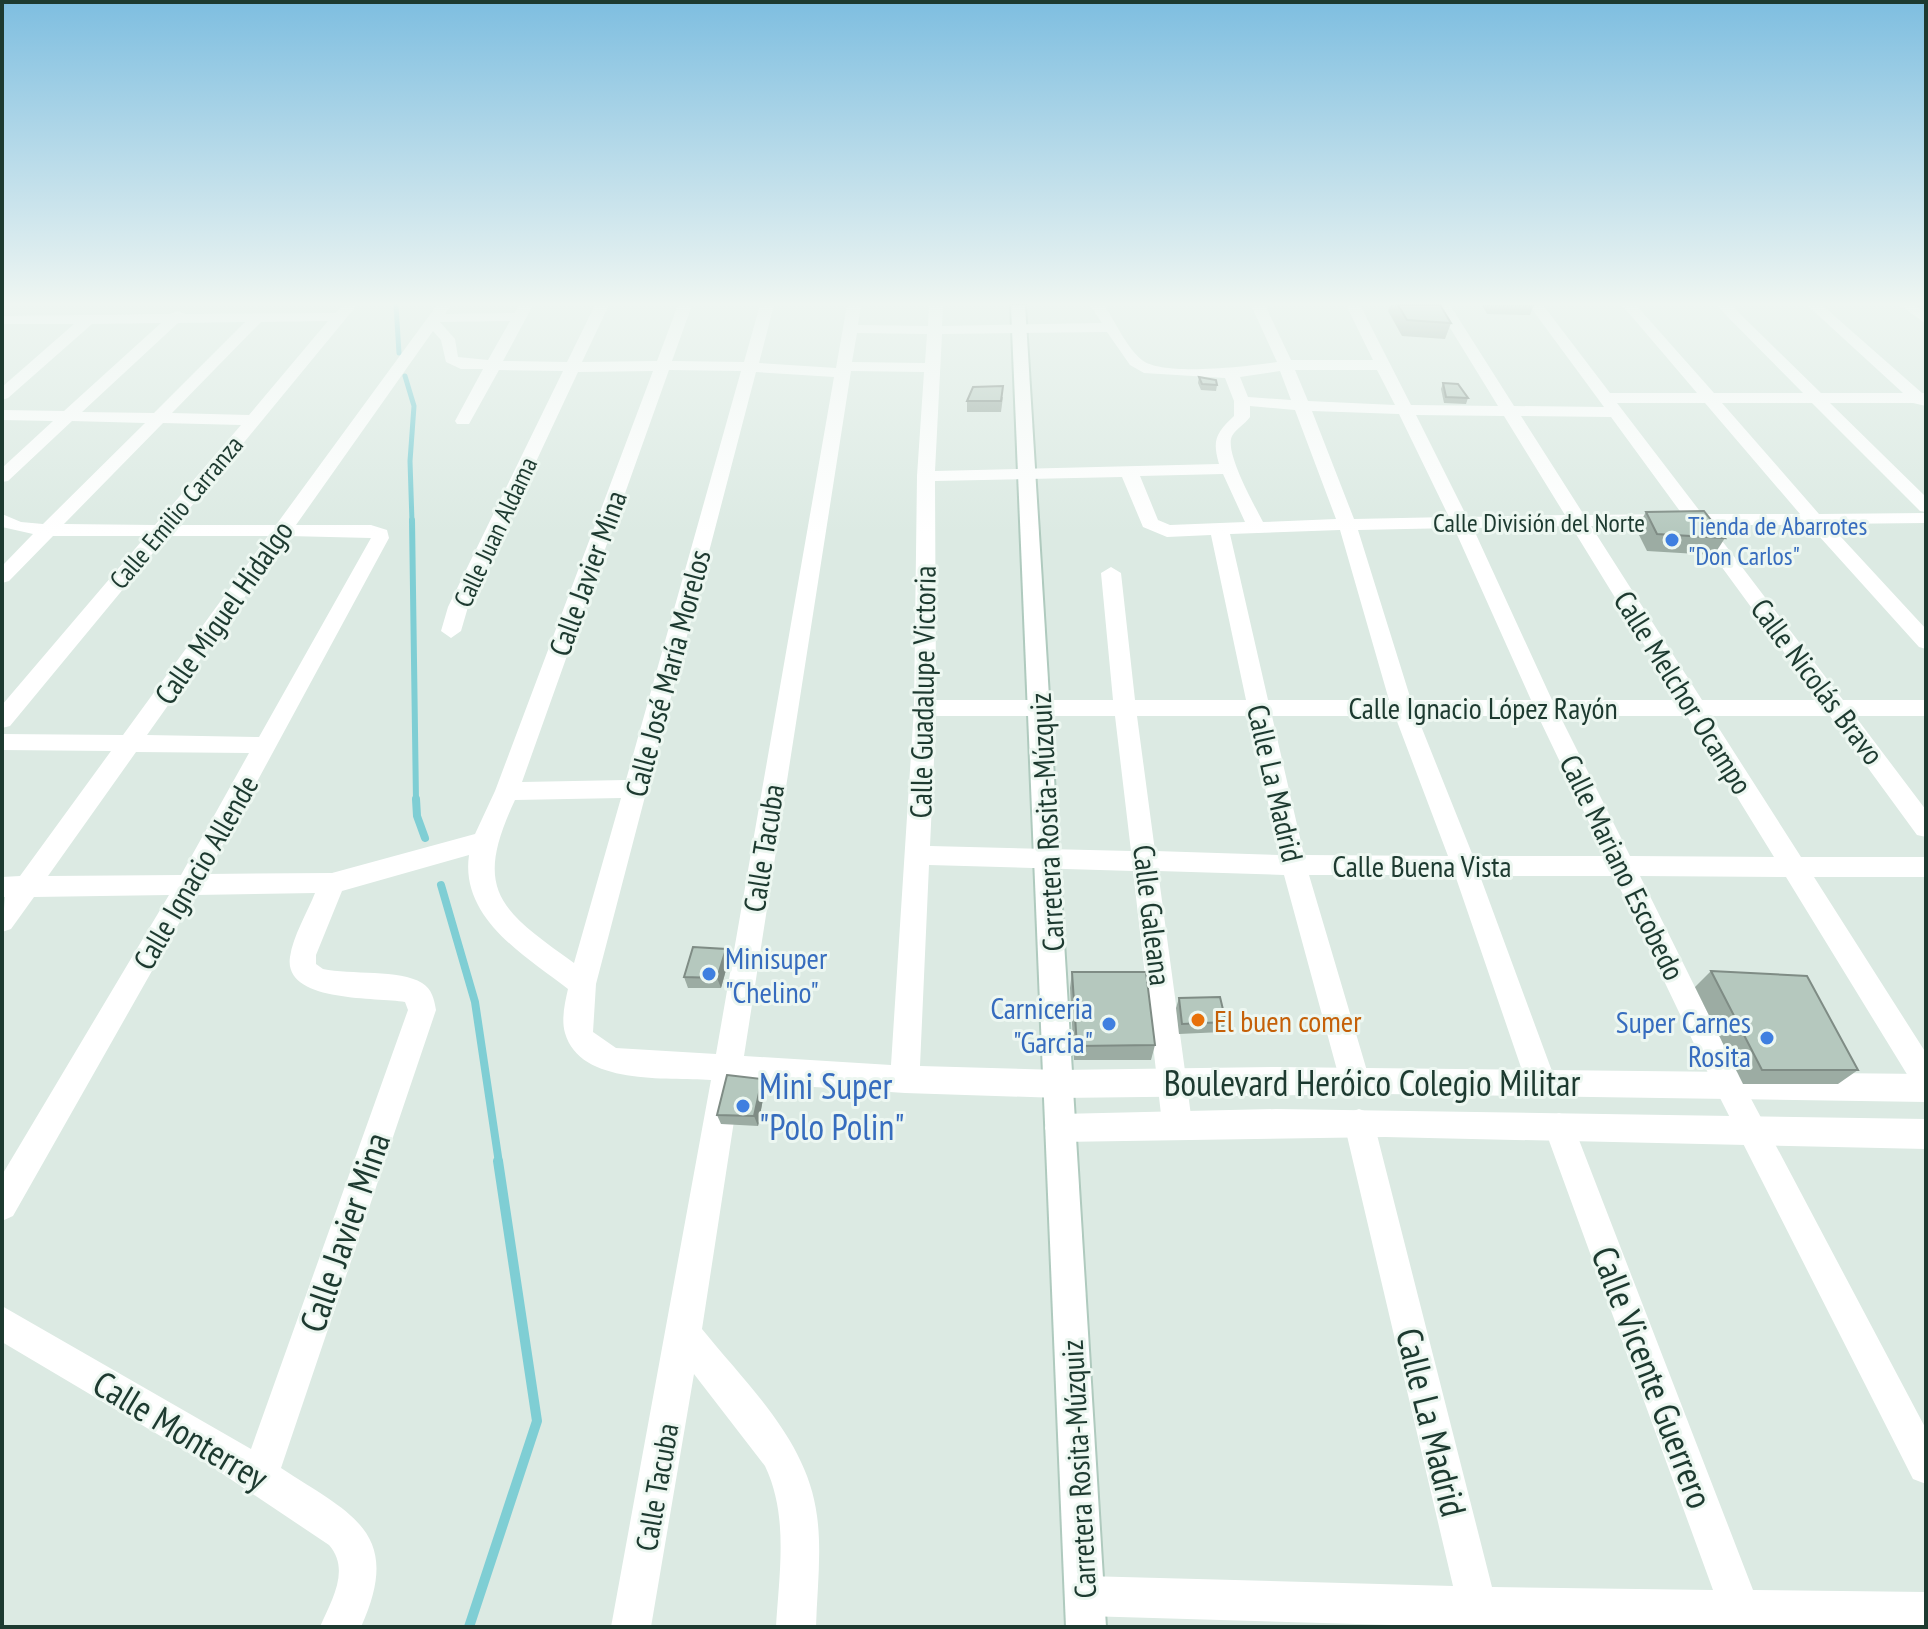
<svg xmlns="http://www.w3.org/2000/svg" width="1928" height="1629" font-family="'PT Sans Narrow',sans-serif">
<rect width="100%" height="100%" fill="#dceae3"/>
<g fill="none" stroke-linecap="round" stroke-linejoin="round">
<g stroke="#7fced4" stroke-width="5">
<path d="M396,305l3,48"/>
<path d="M405,376l9,30 -4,55 2,61"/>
</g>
<path stroke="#7fced4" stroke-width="6" d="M412,520l4,281"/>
<g stroke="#7fced4" stroke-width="8">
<path d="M416,799l1,17 8,22"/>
<path d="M441,885l34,117 24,161"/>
</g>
<path stroke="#7fced4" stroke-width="10" d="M469,1627l68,-206 -39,-260"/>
<defs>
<path id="secondary" d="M1011,305h14l81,1322h-40z"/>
</defs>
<use href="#secondary" stroke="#afcabe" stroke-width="4"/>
<g fill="#fff" fill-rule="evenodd">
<path d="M343,305h14l-181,220h100l161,-220h14l-6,9 70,-1 4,-8h14l-30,56 64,1 28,-57h14l-27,57 75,-1 21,-56h14l-20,56 72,1 16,-57h14l-15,58 77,5 11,-63h14l-3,20 70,1 1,-21h14l-1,21 160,-3 -12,-18h14c11,16 22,42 38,55 21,17 108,6 135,2l-26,-57h14l26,55h82l-27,-55h14l51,100 87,1 -62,-101h14l64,101 90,1 -75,-102h14l67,88h87l-75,-88h14l78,88h89l-87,-88h15l90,88h82l-96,-88h15l100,88h4v13l-13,-3h-83l96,94v15l-6,-1 -108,-108h-90l97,111 107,-1v10l-97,1 97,105v20l-7,-2 -110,-122h-99l133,175h83v16h-71l71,94v27l-9,-2 -87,-119h-119l90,141h125v20h-112l112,176v40l-10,-4 -130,-212 -146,-1 99,200 187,353v55l-13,-5 -194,-383 -105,-220h-134l76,206 -5,10 -10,4 -10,-4 -5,-10 -71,-207h-146l61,206 -5,10 -10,4 -10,-4 -5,-10 -56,-206 -126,-4 34,252 -4,10 -11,4 -11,-4 -4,-10 -29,-252 -204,-6 -9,201 139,4 10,4 5,10 -5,10 -10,4 -154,-5 -165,-11 -38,247c45,56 106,112 115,187 5,36 0,74 -1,111h-40c3,-53 13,-111 -11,-161l-71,-92 -43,253h-40l100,-547c-44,-3 -131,6 -146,-47 -4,-14 0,-31 3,-44 -43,-33 -108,-71 -99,-134l-127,36 -26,64v9l7,5c27,6 77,0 99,14 10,6 12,16 14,27l-155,458c70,46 123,64 80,159h-41c11,-26 31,-57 9,-82l-118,-79 -209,-124v-36l249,143 157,-439 -3,-8c-29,-5 -122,1 -115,-45 3,-21 17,-44 25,-64l-120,2 -182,321 -11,5v-46l167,-280 -135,2 -23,32 -9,3 3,-35h-3v-20l18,-1 91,-125 -109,-1v-16l121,1 145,-199h-101l-157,190 -8,2v-23l144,-169h-93l-44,45 -7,2v-17l31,-32 -31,-7v-13l19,8 22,2 102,-101 -73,-2 -64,60 -6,1v-14l51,-47 -51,-1v-10l62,1 97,-88 -69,1 -84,74 -6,2v-13l72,-63h-72v-8l168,-2 8,-3 7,3 151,-1zM328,321l-79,94 -77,-2 89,-91zM510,321l-22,39 -30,-3 -3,-18 -15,-17zM245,322l-91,91 -72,-1 96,-89zM433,331l8,9 5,22 15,7h22l-28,52 2,3h12l30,-54 64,1 -115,236 -7,24 10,7 10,-7 7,-24 110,-235 75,-1 -158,420 -20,43 -143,39 -125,1 182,-336 -2,-8 -16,-5h-75zM1107,332l23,33 14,8 81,5 9,23v15c-18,17 -22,24 -15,48l-284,7 7,-137zM857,333l70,1 -2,29 -73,-1zM669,370l72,1 -115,409 -104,2zM1295,370h82l18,35 -87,-4zM851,371l73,1 -7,104 -3,232 -23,357 -147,-9zM1280,371l11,29 -43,-3 -8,-20zM756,372l78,5 -118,677 -100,-6 -23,-16 3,-48zM1617,403h88l95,111h-98zM1250,406l45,4 41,109 -73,3c-8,-16 -39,-70 -31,-86 4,-7 13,-12 18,-19zM1312,411l87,3 50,103 -95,2zM1416,415l88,1 61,99 -98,2zM1521,416l90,1 71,97 -98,1zM163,423l78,2 -86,100 -91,-1zM1223,474l22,48 -75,3 -12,-5 -18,-44zM1122,477l21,50 24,10 44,-2 35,165h-111l-14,-127 -10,-6 -10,6 12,127h-177l-1,-219zM1691,525l128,175h-117l-111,-174zM1571,526l107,174h-126l-79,-172zM1454,528l77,172h-120l-53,-170zM1340,530l49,170h-121l-38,-166zM288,536l83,2 -112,199 -112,-2zM936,716h179l16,135 -201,-5zM1137,716h113l29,139 -124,-4zM1272,716h123l53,140 -144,-1zM1417,716h121l67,140h-132zM1560,716h127l87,141 -144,-1zM136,752l113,1 -68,122 -133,1zM621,798l-47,165c-74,-53 -102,-72 -59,-163z"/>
<path d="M1900,305h15l11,8v11z"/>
<path d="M1359,1109l11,4 4,10 118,464 221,3 -169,-463 4,-10 11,-4 11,4 4,10 179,463 173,2v35h-464l-377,-11 -14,-6 -6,-14 6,-14 14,-6 368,10 -109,-463 4,-10z"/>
</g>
<g fill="#fff" fill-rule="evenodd">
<path d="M1276,1067l650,7v28l-542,-8 -325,4 -10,-4 -5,-10 5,-10 10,-4z"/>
<path d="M1276,1109l650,10v30l-541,-12 -325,5 -11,-4 -4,-10 4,-10 11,-4z"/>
</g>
<use href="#secondary" fill="#fff" fill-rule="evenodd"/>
</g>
<g fill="#9caca3">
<path d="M1390,305h50l11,18 -6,16 -43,-3 -14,-25z"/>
<path d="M1482,305h52l-4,10 -43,-1z"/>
<path d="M1199,377l18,8 -1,6 -15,-1 -3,-7z"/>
<path d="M1443,383l25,15 -2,6 -22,-1 -3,-14z"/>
<path d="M1003,397l-2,15h-34v-11z"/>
<path d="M1646,512l79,26 -11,17 -67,-4 -11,-22z"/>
<path d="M729,959l-8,29h-33l-4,-11z"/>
<path d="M1711,971l147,99 -20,14h-95l-48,-97z"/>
<path d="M1072,972l83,73 -4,15h-77l-4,-72z"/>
<path d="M1179,998l47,24 -4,10 -43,2 -3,-26z"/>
<path d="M762,1079l3,9 -7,38 -37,-2 -4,-9z"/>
</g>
<g fill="#7f8c85">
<path d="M726,949l3,10 -8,29 -4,-10z"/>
<path d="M762,1079l3,9 -7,38 -4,-10z"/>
</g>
<g fill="#b5c8be" stroke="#7f8c85" stroke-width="2">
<path d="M1398,305h42l11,18 -44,-3z"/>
<path d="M1199,377l17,3 1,5 -15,-1z"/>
<path d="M1443,383l15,1 10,14 -22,-1z"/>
<path d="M1003,386l-2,15h-34l6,-14z"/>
<path d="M1704,511l21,27 -68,-4 -11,-22z"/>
<path d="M693,947l33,2 -9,29 -33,-1z"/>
<path d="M1711,971l96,5 51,94h-96z"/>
<path d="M1072,972h74l9,73 -78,1z"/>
<path d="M1220,997l6,25 -44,2 -3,-26z"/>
<path d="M727,1075l35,4 -8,37 -37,-1z"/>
</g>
<linearGradient id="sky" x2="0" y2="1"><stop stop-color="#7ebee0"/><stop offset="0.57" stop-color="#eff6f2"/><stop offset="1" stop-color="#eff6f2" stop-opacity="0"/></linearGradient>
<rect width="1928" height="533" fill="url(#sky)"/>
<g fill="#3f7fe0" stroke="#edf7f1" stroke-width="3">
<circle cx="1672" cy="540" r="8"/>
<circle cx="709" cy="974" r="8"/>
<circle cx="1109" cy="1024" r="8"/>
<circle cx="1767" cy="1038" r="8"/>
<circle cx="743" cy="1106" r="8"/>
</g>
<circle fill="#e8710a" stroke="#edf7f1" stroke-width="3" cx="1198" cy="1020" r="8"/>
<g text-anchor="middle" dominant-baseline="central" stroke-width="6" stroke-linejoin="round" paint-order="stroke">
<g font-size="26" fill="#1d3a30" stroke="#edf7f1">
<text transform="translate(176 512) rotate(-50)">Calle Emilio Carranza</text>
<text x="1539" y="522">Calle División del Norte</text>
<text transform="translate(495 532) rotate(-65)">Calle Juan Aldama</text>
</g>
<g font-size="26" fill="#366cbe" stroke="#edf7f1" text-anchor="start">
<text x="1688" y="525">Tienda de Abarrotes<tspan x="1688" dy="30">"Don Carlos"</tspan></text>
</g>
<g font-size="30" fill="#1d3a30" stroke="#edf7f1">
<text transform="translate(587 573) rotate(-70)">Calle Javier Mina</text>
<text transform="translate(223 612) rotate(-55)">Calle Miguel Hidalgo</text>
<text transform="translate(667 673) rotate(-75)">Calle José María Morelos</text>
<text transform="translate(1818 681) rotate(53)">Calle Nicolás Bravo</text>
<text transform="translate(922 692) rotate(-89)">Calle Guadalupe Victoria</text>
<text transform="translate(1684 692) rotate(58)">Calle Melchor Ocampo</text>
<text x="1483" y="707">Calle Ignacio López Rayón</text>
<text transform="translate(1276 783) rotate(77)">Calle La Madrid</text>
<text transform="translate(1046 822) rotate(-93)">Carretera Rosita-Múzquiz</text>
<text transform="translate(763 848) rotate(-81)">Calle Tacuba</text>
<text x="1422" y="865">Calle Buena Vista</text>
<text transform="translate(1623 867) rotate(64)">Calle Mariano Escobedo</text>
<text transform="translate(195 872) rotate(-60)">Calle Ignacio Allende</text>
<text transform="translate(1153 915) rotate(83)">Calle Galeana</text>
<text transform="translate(1078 1469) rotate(-93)">Carretera Rosita-Múzquiz</text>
<text transform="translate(656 1487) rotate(-80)">Calle Tacuba</text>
</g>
<g font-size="30" fill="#366cbe" stroke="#edf7f1" text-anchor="end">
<text x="725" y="957" text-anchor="start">Minisuper<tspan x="725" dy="34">"Chelino"</tspan></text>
<text x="1093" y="1007">Carniceria<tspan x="1093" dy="34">"Garcia"</tspan></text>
<text x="1751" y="1021">Super Carnes<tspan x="1751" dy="34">Rosita</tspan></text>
</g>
<g font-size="30" fill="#c56008" stroke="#edf7f1" text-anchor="start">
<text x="1214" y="1020">El buen comer</text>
</g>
<g font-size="36" fill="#1d3a30" stroke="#edf7f1">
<text x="1372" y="1082">Boulevard Heróico Colegio Militar</text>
<text transform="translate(344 1232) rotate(-71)">Calle Javier Mina</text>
<text transform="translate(1653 1377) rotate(69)">Calle Vicente Guerrero</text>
<text transform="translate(1432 1422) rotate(76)">Calle La Madrid</text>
<text transform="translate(181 1430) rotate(31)">Calle Monterrey</text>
</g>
<g font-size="36" fill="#366cbe" stroke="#edf7f1" text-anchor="start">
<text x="759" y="1085">Mini Super<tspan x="759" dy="41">"Polo Polin"</tspan></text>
</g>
</g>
<rect width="1928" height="1629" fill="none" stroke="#1d3a30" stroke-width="8"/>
</svg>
